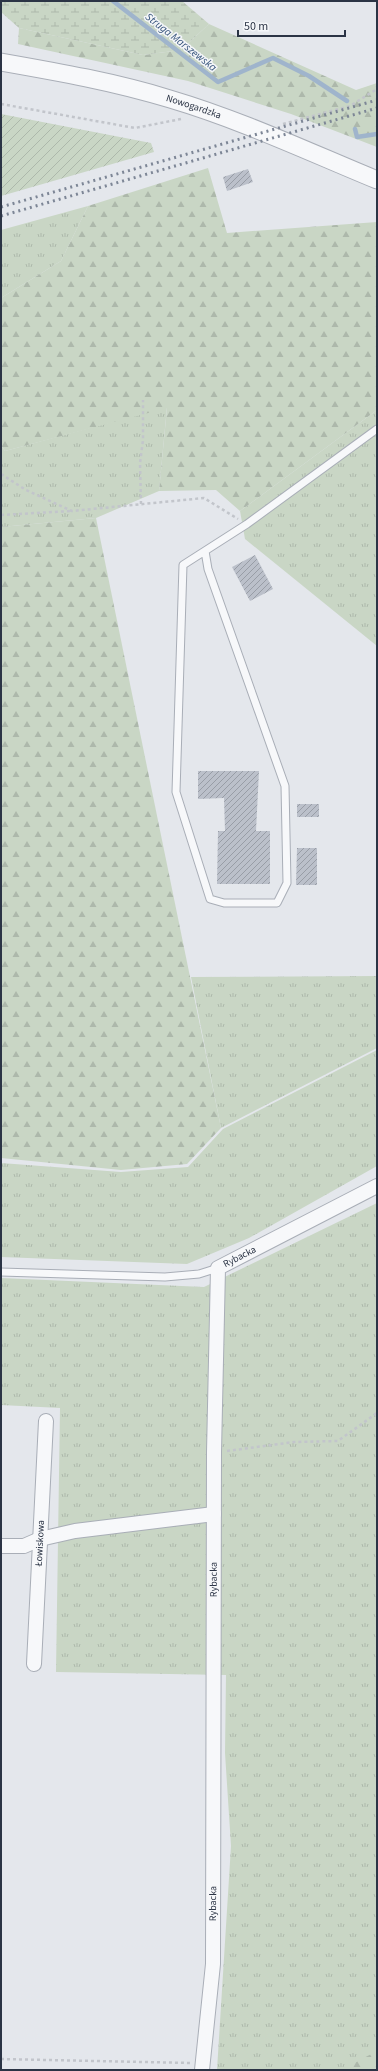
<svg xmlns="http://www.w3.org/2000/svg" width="378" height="2071" font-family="'Source Sans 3',sans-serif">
<defs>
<pattern id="grass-tufts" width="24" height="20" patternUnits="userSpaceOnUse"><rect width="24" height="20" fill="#c9d6c5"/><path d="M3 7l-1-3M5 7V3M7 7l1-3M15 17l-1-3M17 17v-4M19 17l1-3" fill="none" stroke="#adb8ab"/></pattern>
<pattern id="forest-firs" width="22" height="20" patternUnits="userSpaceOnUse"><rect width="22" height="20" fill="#c9d6c5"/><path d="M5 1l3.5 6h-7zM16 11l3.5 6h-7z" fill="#adb8ab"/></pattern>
<pattern id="wetland-marsh" width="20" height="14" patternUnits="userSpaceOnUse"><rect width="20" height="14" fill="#c9d6c5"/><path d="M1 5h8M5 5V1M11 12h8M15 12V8" fill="none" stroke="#adb8ab"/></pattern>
<pattern id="garden-furrows" width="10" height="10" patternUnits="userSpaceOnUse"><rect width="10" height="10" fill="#c9d6c5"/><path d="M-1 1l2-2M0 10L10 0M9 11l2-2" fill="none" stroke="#adb8ab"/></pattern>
<pattern id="building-hatch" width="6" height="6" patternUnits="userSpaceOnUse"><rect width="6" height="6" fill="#bbc0ca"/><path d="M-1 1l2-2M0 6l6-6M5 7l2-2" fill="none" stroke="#989da6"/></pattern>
</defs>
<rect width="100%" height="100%" fill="#e4e7ec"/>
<g fill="url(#grass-tufts)">
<path d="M88,206l-27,55 -60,37v-68z"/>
<path d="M167,407l-8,84 -63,27 -95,9v-82l4,6z"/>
<path d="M377,410v236l-132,-107 -5,-28z"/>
<path d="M377,976v72l-156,80 -30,-151z"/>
<path d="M377,1050v116l-128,72 -62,26 -186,-7v-94l120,9 67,-5 35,-38z"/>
<path d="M377,1203v867h-160l14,-224 -6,-93 1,-78 -170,-3 4,-264 -59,-3v-127l203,9z"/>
</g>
<g fill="url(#forest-firs)">
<path d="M209,24l147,66 21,-7v64l-86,-33 -103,-33 -170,-37 1,-16 124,27 38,-5z"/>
<path d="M208,168l19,65 150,-11v188l-137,101 -24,-21 -57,1 8,-83 -162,43 -4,-6v-147l60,-37 27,-55z"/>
<path d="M96,518l125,610 -34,36 -66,6 -120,-12v-631z"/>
<path d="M377,2051v19h-36z"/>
</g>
<path fill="url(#wetland-marsh)" d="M1,1h181l27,23 -28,26 -38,5 -124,-27 -18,-16z"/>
<path fill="url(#garden-furrows)" d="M1,114l150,29 3,9 -153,44z"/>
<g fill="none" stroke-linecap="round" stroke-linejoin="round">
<g stroke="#9fb4cc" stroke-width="4.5">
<path d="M113,1l105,81 55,-24 36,18 38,25"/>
<path d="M355,129l2,8 20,-3"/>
</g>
</g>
<g fill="url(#building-hatch)">
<path d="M248,169l5,13 -26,9 -4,-14z"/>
<path d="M255,555l18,34 -23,12 -18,-34z"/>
<path d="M198,771h61l-3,60h14v53h-53l1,-53h7l-1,-33 -26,1z"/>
<rect x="297" y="804" width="22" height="13"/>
<path d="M297,848h20v37h-21z"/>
</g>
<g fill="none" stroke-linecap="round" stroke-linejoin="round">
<defs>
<g id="service">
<path d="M205,551l3,18 77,217 2,97 -10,20h-53l-14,-4 -34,-107 7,-227 64,-41 130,-95"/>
<path d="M1,1272l164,5 34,-3 19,-6"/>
</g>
<g id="minor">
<path d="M1,1546h23l16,-7 35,-8 139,-17"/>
<path id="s1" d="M34,1664l12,-243"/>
<path id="s2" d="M202,2070l11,-106 1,-512 4,-184 159,-82"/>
</g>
<g id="tertiary">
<path id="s3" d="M1,62c57,10 114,20 169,37 71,21 139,53 207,81"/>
</g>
</defs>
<use href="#service" stroke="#a9aeb7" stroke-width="9"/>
<use href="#minor" stroke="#a9aeb7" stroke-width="16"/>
<use href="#tertiary" stroke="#a9aeb7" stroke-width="19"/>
<g stroke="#c2c5cb" stroke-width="2.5" stroke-dasharray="3 3" stroke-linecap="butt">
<path d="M1,104l134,24 46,-9"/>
<path d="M283,124l67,-18 27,-17"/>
<path d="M1,474l25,16 46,21 132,-13 34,21"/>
<path d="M141,504l-1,-41 3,-23v-40"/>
<path d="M1,515l70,-4"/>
<path d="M227,1451l67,-9 44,-1 39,-28"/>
<path d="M1,2059l189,4"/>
</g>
<use href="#service" stroke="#f7f8fa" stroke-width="7"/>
<use href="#minor" stroke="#f7f8fa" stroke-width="14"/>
<use href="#tertiary" stroke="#f7f8fa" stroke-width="17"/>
<g stroke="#7d8696" stroke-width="3" stroke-dasharray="2 4" stroke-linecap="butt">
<path d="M1,207l376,-107"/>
<path d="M1,216l376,-108"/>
</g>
</g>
<g text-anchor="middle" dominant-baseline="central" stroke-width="3" stroke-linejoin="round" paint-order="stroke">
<g font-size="10" fill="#2b3445" stroke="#f4f6f9">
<text stroke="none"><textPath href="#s3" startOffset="198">Nowogardzka</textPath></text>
<text stroke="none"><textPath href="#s2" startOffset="827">Rybacka</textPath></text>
<text stroke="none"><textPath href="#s1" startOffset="121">Łowiskowa</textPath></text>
<text stroke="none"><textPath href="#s2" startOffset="491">Rybacka</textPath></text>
<text stroke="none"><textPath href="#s2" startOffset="167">Rybacka</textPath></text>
</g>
<g font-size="11" font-style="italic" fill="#34527a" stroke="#f4f6f9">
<text transform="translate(181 42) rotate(38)">Struga Marszewska</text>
</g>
</g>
<rect width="378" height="2071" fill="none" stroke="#2b3445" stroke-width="4"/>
<path d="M238 30v6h107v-6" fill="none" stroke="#2b3445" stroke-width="2"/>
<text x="244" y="30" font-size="12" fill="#2b3445" stroke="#f4f6f9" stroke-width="3" paint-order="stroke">50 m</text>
</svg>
